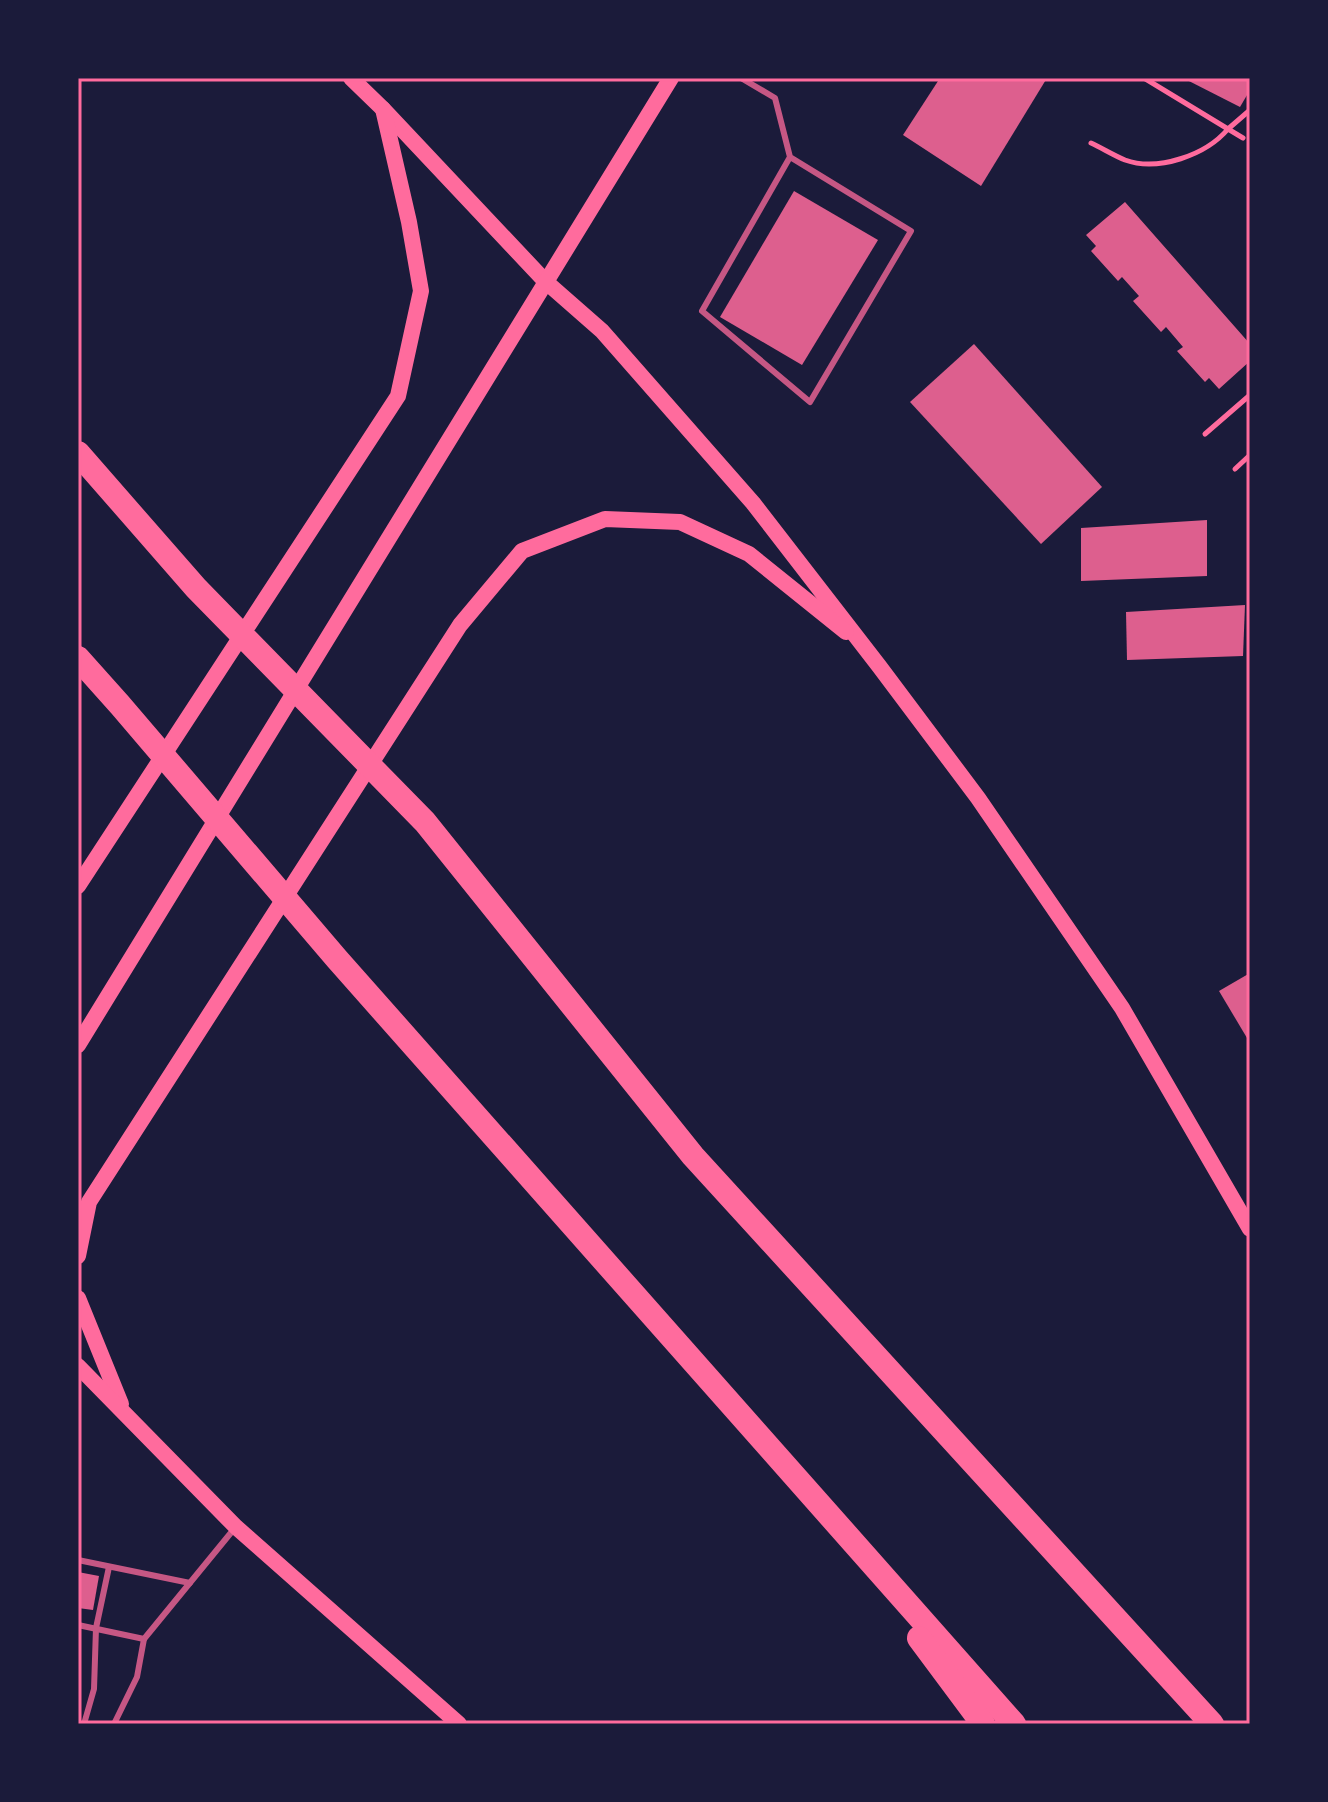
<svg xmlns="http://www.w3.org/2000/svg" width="1328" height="1802" font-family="Quicksand,sans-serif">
<rect width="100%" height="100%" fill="#1b1b3a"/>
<g fill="#dd5f8e">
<path d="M940,78h107l-66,108 -78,-51z"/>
<path d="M1183,78h67v12l-10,17z"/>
<path d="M794,191l84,49 -76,125 -82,-48z"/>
<path d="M1125,202l125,142v17l-31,28 -10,-11 -4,4 -28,-31 6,-4 -17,-20 -5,5 -28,-31 6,-5 -17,-19 -4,4 -27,-30 5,-5 -10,-11z"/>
<path d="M974,344l128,143 -61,57 -131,-142z"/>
<path d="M1207,520v56l-126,5v-53z"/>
<path d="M1245,605l-2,51 -116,4 -1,-48z"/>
<path d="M1250,973v70l-31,-52z"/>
<path d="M78,1572l21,4 -6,34 -15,-2z"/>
</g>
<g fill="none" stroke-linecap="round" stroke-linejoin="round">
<g stroke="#ff6b9d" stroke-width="5">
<path d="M1243,138l-15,-9 22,-19"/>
<path d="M1091,143c11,5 22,12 34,17 33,12 81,-5 103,-31l-84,-51"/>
<path d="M1205,434l45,-39"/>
<path d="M1235,469l15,-14"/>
</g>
<g stroke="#c65784" stroke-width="6">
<path d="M741,78l34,20 15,59 -88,154 108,91 101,-171 -121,-74"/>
<path d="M78,1560l112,23"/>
<path d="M78,1625l66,14 90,-110"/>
<path d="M84,1724l10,-35 2,-61 13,-61"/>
<path d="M114,1724l23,-47 7,-38"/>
</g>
<g stroke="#ff6b9d" stroke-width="16">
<path d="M351,78l32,31 162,172 57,50 151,172 126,163 99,132 144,210 128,221"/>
<path d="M78,886l320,-490 23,-105 -12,-69 -26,-113"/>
<path d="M78,1045l593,-967"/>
<path d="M78,1256l11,-54 371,-577 62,-74 83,-32 75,3 69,32 97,78"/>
<path d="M78,1298l43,106"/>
<path d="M78,1366l158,161 223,197"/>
</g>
<g stroke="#ff6b9d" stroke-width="24">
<path d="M78,453l118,135 229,234 268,334 519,568"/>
<path d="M78,658l42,47 217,254 677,765"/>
<path d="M919,1638l64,86"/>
</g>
</g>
<rect width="1328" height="1802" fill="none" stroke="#1b1b3a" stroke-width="160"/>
<rect x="80" y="80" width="1168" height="1642" fill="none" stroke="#ff6b9d" stroke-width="3"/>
</svg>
